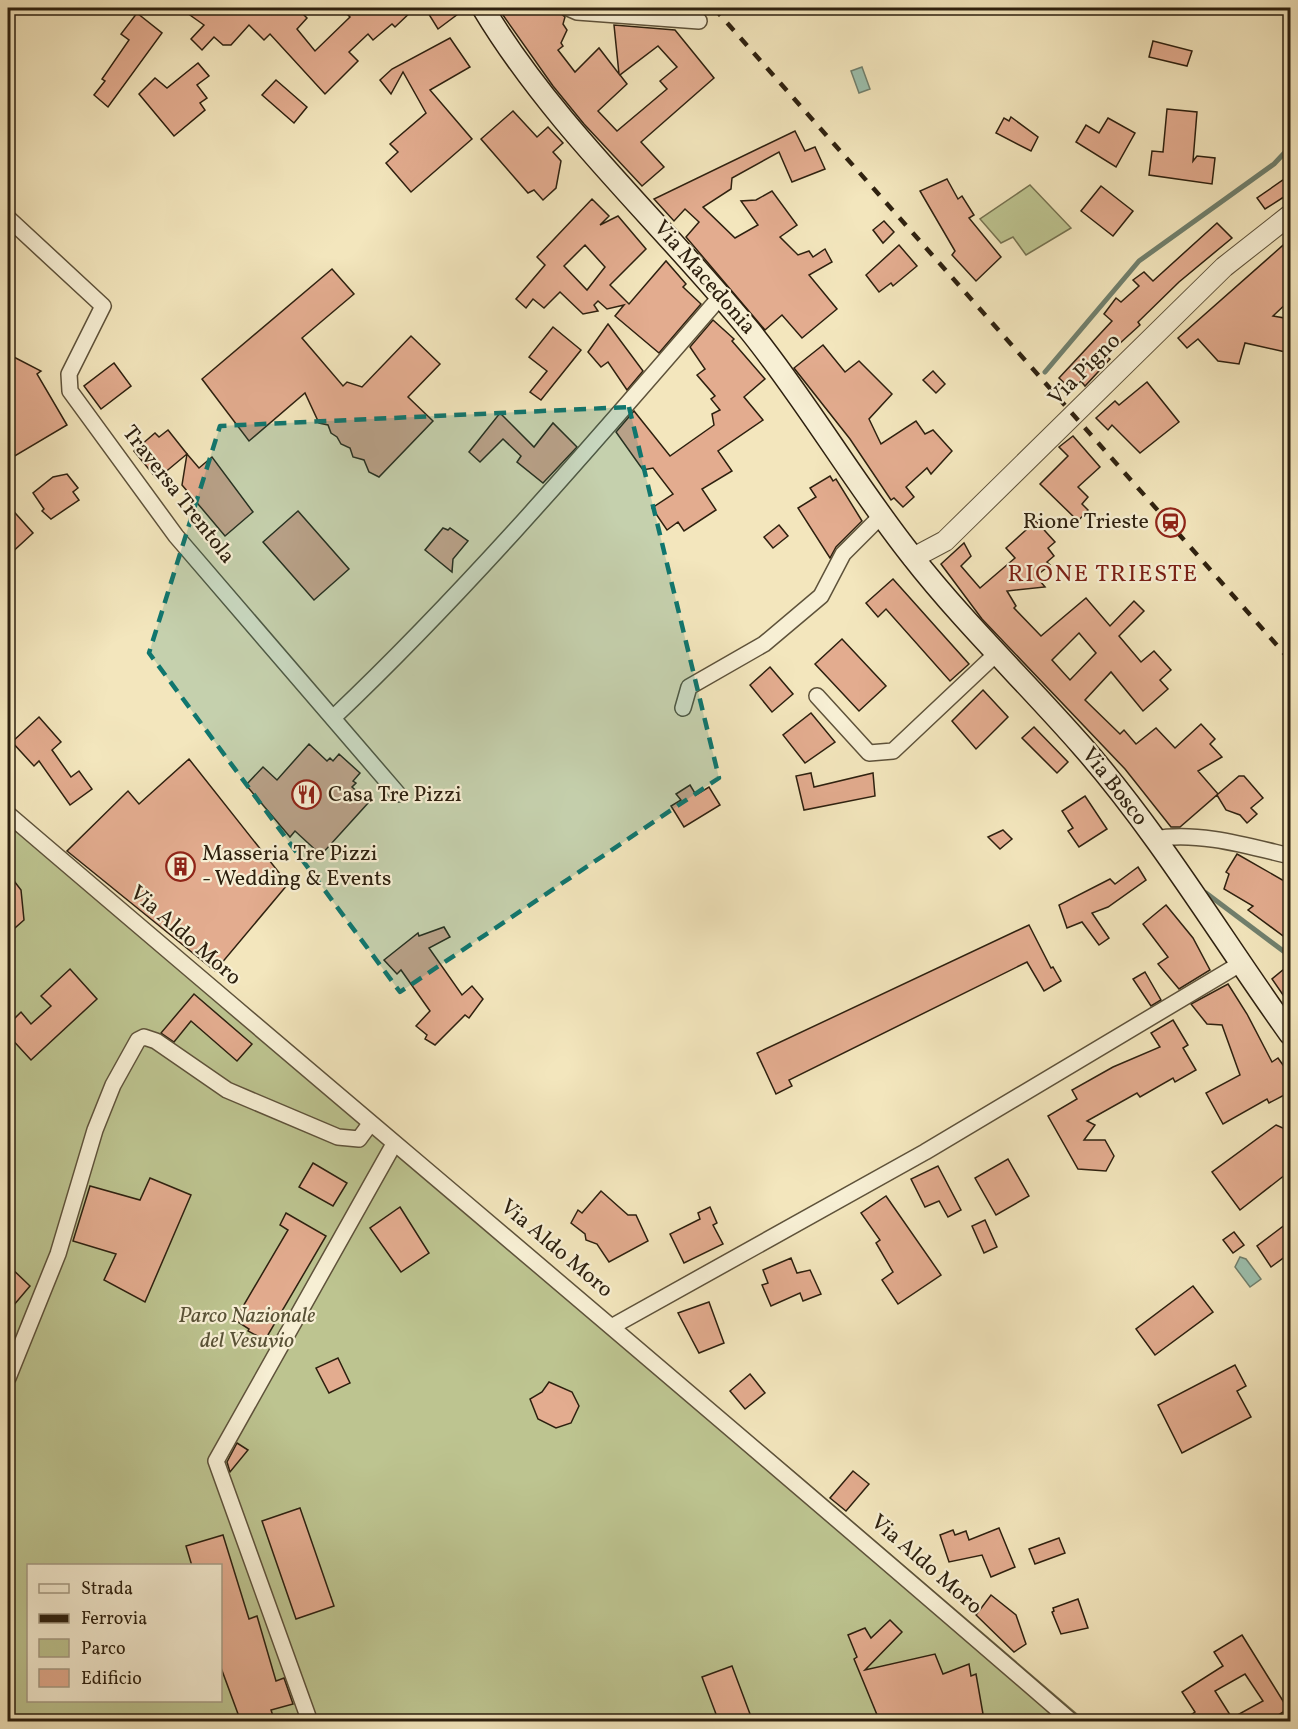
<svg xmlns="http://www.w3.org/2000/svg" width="1298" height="1729" font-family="Vollkorn,serif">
<rect width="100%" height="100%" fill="#f3e6bd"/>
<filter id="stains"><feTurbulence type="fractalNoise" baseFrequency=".00333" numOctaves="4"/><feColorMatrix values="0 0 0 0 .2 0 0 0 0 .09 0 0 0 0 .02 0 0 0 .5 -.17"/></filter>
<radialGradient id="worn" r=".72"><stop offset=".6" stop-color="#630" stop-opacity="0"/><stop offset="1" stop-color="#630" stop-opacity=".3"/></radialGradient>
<g fill="#bdc490" stroke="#757250" stroke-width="1.5" fill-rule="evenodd">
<path d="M1030,185l41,43 -45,27 -13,-18 -12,6 -21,-24z"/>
<path d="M8,809l396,339 395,328 286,245h-1077zM28,1566h192v134h-192z"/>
</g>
<g fill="#9cc0ae" stroke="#70806e" stroke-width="1.5">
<path d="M862,67l8,22 -11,4 -8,-22z"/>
<path d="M1240,1257l6,2 15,20 -11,8 -15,-20z"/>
</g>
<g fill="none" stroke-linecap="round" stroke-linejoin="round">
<g stroke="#70806e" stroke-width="5">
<path d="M1045,372l94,-111 135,-97 16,-17"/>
<path d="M1206,893l84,63"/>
</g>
</g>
<g fill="#e3ac8f" stroke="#2d200f" stroke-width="1.5" fill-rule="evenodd">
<path d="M180,8h117l10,10 -10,11 18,22 35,-34 -9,-9h74l-20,19 -3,-3 -19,16 -5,-6 -19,18 9,9 -33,33 -55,-60 -6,6 -15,-15 -18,20h-8l-9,-8 -12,13 -11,-11 13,-14z"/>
<path d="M425,8h41l-28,21z"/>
<path d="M498,8h53l9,5 5,4 -2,7 4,6 -6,13 2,3 -5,4 17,22 24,-24 20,26 -5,-49 61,5 39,48 -73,64 23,25 -22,19 -58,-62 -31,-38zM658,46l19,21 -17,14 7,8 -50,42 -19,-20 29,-27 -7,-9z"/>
<path d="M137,13l25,20 -54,74 -14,-12 11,-14 -3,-2 27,-39 -8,-6z"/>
<path d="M450,38l20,29 -40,23 42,49 -61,53 -25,-29 12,-11 -8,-8 36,-31 -23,-41 -12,22 -11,-14 12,-11z"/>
<path d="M1153,41l39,10 -5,15 -38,-9z"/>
<path d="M198,63l11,13 -12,9 10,13 -7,5 5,7 -31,26 -35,-42 16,-16 12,10z"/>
<path d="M276,80l31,27 -13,16 -32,-28z"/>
<path d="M1167,109l30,3 -4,49 4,-5 18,2 -3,26 -63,-9 3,-24 11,1z"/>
<path d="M513,111l24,26 11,-10 15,16 -10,9 8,9 -5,27 -13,12 -9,-10 -6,3 -47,-54z"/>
<path d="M1011,117l27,20 -7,14 -35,-18 8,-15 5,3z"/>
<path d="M1108,118l27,15 -19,34 -40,-25 10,-17 13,8z"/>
<path d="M795,131l10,20 10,-4 10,22 -33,13 -13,-30 -47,26 -1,11 -28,18 32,31 23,-13 -17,-24 15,-1 16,-9 25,34 -17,12 18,18 11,-4 4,6 12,-8 7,13 -23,13 28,34 -35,29 -20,-23 -17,15 -79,-93 13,-15 -14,-13 -11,12 -20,-22z"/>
<path d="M1290,175v18l-25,16 -8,-11z"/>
<path d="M947,179l11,20 4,-3 12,19 -5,3 32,39 -25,24 -24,-26 3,-4 -35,-60z"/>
<path d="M1101,186l32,25 -20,25 -32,-25z"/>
<path d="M592,199l17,17 -9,9 18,-9 28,33 -36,36 19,19 37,-43 20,23 -3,3 18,17 -42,49 -44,-37 9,-11 -17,4 -9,-8 -4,4 4,6 -15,3 -23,-22 -16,16 -11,-9 -7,9 -10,-9 29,-34 -8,-8zM585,245l20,22 -18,23 -23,-24z"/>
<path d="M884,221l10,11 -11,11 -10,-13z"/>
<path d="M1217,223l15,15 -53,44 -41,40 2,3 -34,31 4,3 -25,27 -4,-5 -9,9 -13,-12 53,-57 -8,-7 12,-16 5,4 18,-16 -6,-6 11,-8 9,9z"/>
<path d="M1290,239v61l-17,16 17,3v34l-45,-10 -6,21 -21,-3 -20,-22 -11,9 -9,-10z"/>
<path d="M899,245l18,21 -24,20 -2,-3 -12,9 -13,-17z"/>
<path d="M332,269l22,25 -52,44 41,48 4,-4 15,5 49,-51 29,28 -32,33 25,24 -54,56 -10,-5 -5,-12 -11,-3 -3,-9 -9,-4 -4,-7 -6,-4 -3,-8 -9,-2 -14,-30 -56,48 -47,-62z"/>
<path d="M713,320l21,19 -2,2 33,38 -21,18 19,23 -45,31 14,20 -30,18 14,21 -32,21 -6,-9 -11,8 -15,-22 21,-14 -20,-26 -10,2 -27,-38 18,-21 36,45 44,-31 -2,-11 8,-4 -9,-11 4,-3 -18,-21 8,-6 -15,-22z"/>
<path d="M608,324l35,47 -16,19 -19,-28 -7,5 -13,-15z"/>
<path d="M553,327l28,23 -40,50 -11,-8 17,-21 -18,-14z"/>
<path d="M823,345l22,27 14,-11 33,33 -23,25 12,25 35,-23 9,13 8,-4 19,21 -21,23 -4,-6 -21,19 8,10 -11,10 -9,-9 -3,2 -41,-61 -56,-71z"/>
<path d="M8,354l33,17 -4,3 30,51 -59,35z"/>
<path d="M114,363l17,23 -30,23 -17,-23z"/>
<path d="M933,371l12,13 -9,9 -13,-13z"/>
<path d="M1147,382l32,40 -39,31 -28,-28 -4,5 -12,-12 19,-17 4,4z"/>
<path d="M500,413l34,34 19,-24 24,24 -34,36 -26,-21 4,-6 -18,-17 -23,23 -11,-10z"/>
<path d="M168,430l19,24 -30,25 -23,-28 21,-18 4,4z"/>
<path d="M1073,436l27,31 -22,20 10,10 -6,7 6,6 -10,11 -38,-37 28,-28 -9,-9z"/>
<path d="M187,454l12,14 13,-11 41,55 -28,24 -43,-51z"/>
<path d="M67,474l11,14 -5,4 6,8 -28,19 -9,-8 2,-2 -11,-16 20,-16z"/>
<path d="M830,476l3,5 3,-2 26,42 -26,26 -6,11 -32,-50 18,-11 -6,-9z"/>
<path d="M8,505l25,28 -25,23z"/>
<path d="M298,511l51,58 -35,31 -51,-58z"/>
<path d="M1036,521l19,21 -7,6 6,8 -7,6 3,3 -14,11 9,11 -38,4 9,15 -2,2 27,28 45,-38 24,28 24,-25 10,10 -25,25 22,26 13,-11 17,19 -11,10 8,9 -25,22 -32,-39 -26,28 35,34 4,-4 12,14 20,-16 19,20 26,-24 14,15 -5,5 12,13 -24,14 20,23 21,-18h5l19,22 -12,10 6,6 -10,9 -7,-8 -14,-5 -9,-15 -37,32h-9l-46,-58 -143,-150 -41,-55 23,-21 7,13 -10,10 19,22 35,-30 -9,-10zM1079,633l17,20 -26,27 -18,-20z"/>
<path d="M779,525l9,11 -15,12 -9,-11z"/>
<path d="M443,528l5,2 2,-2 18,13 -15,18 -1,13 -27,-22z"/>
<path d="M893,579l76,85 -19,17 -64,-72 -8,8 -12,-14z"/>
<path d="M842,639l44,47 -27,25 -44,-47z"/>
<path d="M770,667l23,27 -21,18 -22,-27z"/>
<path d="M983,690l25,27 -32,32 -24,-28z"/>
<path d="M811,713l24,29 -30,21 -22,-28z"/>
<path d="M39,717l22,25 -9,8 19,27 8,-6 13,18 -22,16 -31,-44 -5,5 -22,-24z"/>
<path d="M1034,727l34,35 -11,11 -35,-35z"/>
<path d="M309,744l18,17 3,-3 3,3 6,-7 21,19 -7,8 3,2 -4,4 17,15 -48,53 -26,-24 -5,6 -44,-52 17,-18 14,13z"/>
<path d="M189,759l99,125 -73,87 -148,-120 61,-60 11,13z"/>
<path d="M811,773l3,14 59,-14 2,23 -71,14 -8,-34z"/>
<path d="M690,785l6,10 13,-8 11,18 -36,22 -13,-21 10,-6 -5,-6z"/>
<path d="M1085,796l22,33 -28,18 -11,-16 5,-3 -11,-17z"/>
<path d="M1003,830l9,9 -12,10 -12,-12z"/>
<path d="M1237,854l49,28 4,6v53l-42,-31 5,-4 -29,-17 5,-15 -3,-2z"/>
<path d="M1138,867l8,13 -38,27 -16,6 17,25 -10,7 -17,-23 -15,6 -8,-23 51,-26 5,5z"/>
<path d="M8,873l13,17 3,30 -16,14z"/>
<path d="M1166,905l27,33 17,32 -31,19 -21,-25 10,-7 -25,-33z"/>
<path d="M1029,925l22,43 2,-1 8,14 -17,10 -17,-29 -238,118 3,6 -16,8 -19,-41z"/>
<path d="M444,927l6,10 -21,11 33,47 10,-9 11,13 -14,19 -4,-3 -30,30 -10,-6 2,-4 -11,-9 14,-15 -29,-41 -4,4 -13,-14 34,-27 1,3z"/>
<path d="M1290,964v41l-18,-26z"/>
<path d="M70,969l27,30 -66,61 -23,-25v-10l13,-13 10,12 20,-18 -10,-10z"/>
<path d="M1145,972l16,28 -10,6 -18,-27z"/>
<path d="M1228,984l19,30 25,48 6,-4 5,7 7,13v14l-21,11 -2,-4 -44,25 -17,-31 34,-18 -18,-50 -15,-1 -16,-20z"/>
<path d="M194,994l58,50 -15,17 -46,-40 -17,21 -13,-9z"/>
<path d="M1173,1020l15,25 -5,3 13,22 -21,12 -2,-4 -33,19 -3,-4 -50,28 8,4 -11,15h21l9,16 -8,15 -28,-2 -30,-53 29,-17 -5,-9 41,-23 47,-20 -9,-14z"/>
<path d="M1276,1125l7,3 7,10v33l-50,39 -28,-38z"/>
<path d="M1008,1159l21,37 -33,19 -21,-37z"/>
<path d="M313,1163l34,20 -14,23 -34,-19z"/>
<path d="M938,1166l23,44 -13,7 -9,-16 -14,6 -14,-28z"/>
<path d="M150,1178l41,17 -46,107 -41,-22 12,-26 -43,-13 17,-55 50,14z"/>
<path d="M601,1191l27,24h8l12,26 -39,21 -12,-18 -11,-4 -1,-6 -14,-11 7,-13 4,3z"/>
<path d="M886,1196l55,79 -43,29 -16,-24 11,-8 -17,-29 4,-3 -19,-27z"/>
<path d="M400,1207l29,46 -28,19 -31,-44z"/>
<path d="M710,1207l7,16 -4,2 10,19 -39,19 -14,-29 30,-15 -2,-6z"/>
<path d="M286,1213l40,23 -61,104 -17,-9 1,-2 -14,-9 53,-90 -8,-5z"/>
<path d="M985,1220l12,27 -13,6 -12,-27z"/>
<path d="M1290,1221v32l-19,14 -14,-21z"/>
<path d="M1234,1232l10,13 -11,8 -10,-13z"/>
<path d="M791,1258l6,15 13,-3 11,24 -18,7 -3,-8 -29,13 -9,-21 6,-2 -5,-13z"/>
<path d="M8,1265l22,21 -22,26z"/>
<path d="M1193,1286l20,26 -58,43 -19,-26z"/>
<path d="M709,1302l15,41 -25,10 -21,-40z"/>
<path d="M338,1358l12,25 -21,10 -13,-25z"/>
<path d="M1235,1365l11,21 -9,5 14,26 -69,36 -24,-48z"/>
<path d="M750,1374l15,19 -20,16 -15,-18z"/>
<path d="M549,1382l23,10 7,14 -8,17 -15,5 -18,-9 -8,-20 12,-7z"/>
<path d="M237,1443l11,7 -18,22 -3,-10z"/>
<path d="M853,1471l16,13 -23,27 -16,-13z"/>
<path d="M300,1508l34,98 -38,13 -34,-98z"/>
<path d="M999,1528l16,39 -24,10 -9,-22 -33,7 -9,-27 13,-5 2,5 11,-4 3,9z"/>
<path d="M223,1535l26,84 8,-3 19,65 8,-3 9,26 -22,6 4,12h-34l-21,-57v-99h-28l-6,-20z"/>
<path d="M1059,1538l6,15 -30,11 -6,-15z"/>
<path d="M991,1595l25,20 10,29 -12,8 -38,-37z"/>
<path d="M1078,1599l10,29 -27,6 -9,-22 2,-1 -1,-3z"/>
<path d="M890,1620l12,12 -37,38 70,-16 8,20 26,-10 2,12 5,-2 7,40 -36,8h-67l-26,-63 3,-2 -9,-22 17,-7 6,10z"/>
<path d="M1242,1635l46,74 -21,13h-87l15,-10 -13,-20 41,-26 -9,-14zM1245,1674l18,27 -31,17 -17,-27z"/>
<path d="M732,1666l21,56h-34l-17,-45z"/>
</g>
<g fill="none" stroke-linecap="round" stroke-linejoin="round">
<defs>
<g id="minor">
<path d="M568,8l9,4 122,9"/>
<path d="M8,218l95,88 -34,68 1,17 106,145 222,258"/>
<path d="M817,696l52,57 24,-2 103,-97"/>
<path d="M683,708l6,-21 75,-43 57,-48 22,-42 38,-38"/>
<path d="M334,717c138,-131 262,-277 387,-421"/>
<path d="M8,814c354,303 712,602 1064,908"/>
<path d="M1154,839c44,-8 94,7 136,17"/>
<path d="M613,1326l312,-174 315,-188"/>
<path d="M8,1378l50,-124 37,-124 18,-45 25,-45 6,-3 12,4 71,49 111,47 21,2 11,-15"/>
<path d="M310,1722l-94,-261 178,-317"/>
</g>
<path id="tertiary" d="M913,558l32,-17 279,-274 66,-52"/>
<path id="secondary" d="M483,8c72,120 179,215 267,323 58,72 104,152 161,224 53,68 115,127 171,191 78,89 139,192 208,288"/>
</defs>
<use href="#minor" stroke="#5e523a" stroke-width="18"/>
<use href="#tertiary" stroke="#5e523a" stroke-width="22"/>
<use href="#secondary" stroke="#2d200f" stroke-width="24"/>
<use href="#minor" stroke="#f7efd4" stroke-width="15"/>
<use href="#tertiary" stroke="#f7efd4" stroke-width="20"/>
<use href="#secondary" stroke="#f7efd4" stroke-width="21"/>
<path stroke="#2d200f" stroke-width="4.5" stroke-dasharray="10 10" stroke-linecap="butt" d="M714,8l576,652"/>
</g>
<path fill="#0f766e" fill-opacity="0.2" stroke="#0f766e" stroke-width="4.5" stroke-dasharray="12 8" stroke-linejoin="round" d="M629,407l90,371 -319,214 -251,-339 71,-227z"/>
<defs>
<symbol id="station-ring" viewBox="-11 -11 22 22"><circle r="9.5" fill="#f7efd4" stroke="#8f2418" stroke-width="1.5"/><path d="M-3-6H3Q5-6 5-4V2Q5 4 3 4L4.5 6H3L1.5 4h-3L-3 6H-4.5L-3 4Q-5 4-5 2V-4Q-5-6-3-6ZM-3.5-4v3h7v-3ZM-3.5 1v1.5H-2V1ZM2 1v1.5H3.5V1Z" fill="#8f2418"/></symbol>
<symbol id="restaurant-ring" viewBox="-11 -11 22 22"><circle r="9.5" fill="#f7efd4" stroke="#8f2418" stroke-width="1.5"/><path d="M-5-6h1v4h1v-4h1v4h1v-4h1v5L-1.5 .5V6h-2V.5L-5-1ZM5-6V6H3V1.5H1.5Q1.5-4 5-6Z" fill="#8f2418"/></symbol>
<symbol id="building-ring" viewBox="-11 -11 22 22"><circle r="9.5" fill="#f7efd4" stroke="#8f2418" stroke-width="1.5"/><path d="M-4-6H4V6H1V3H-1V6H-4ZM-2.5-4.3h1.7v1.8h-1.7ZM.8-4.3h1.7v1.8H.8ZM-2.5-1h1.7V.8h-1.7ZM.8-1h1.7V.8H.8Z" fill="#8f2418"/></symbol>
</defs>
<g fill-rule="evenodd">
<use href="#station-ring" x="1154" y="506" width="33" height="33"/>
<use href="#restaurant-ring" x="290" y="778" width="33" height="33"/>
<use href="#building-ring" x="164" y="850" width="33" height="33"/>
</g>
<g text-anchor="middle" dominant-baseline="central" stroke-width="4.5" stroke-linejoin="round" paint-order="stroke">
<g font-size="22" fill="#2d200f" stroke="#f7efd4">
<text transform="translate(704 278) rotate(49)">Via Macedonia</text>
<text transform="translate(1085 370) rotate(-45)">Via Pigno</text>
<text transform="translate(178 495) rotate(52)">Traversa Trentola</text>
<text transform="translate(1114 787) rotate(52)">Via Bosco</text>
<text transform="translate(185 936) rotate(41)">Via Aldo Moro</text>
<text transform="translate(556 1249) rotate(40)">Via Aldo Moro</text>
<text transform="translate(926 1565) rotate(41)">Via Aldo Moro</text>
</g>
<g font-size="22" fill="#2d200f" stroke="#f7efd4" text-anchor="start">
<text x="1149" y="522" text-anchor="end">Rione Trieste</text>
<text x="328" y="795">Casa Tre Pizzi</text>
<text x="202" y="854">Masseria Tre Pizzi<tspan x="202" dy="25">- Wedding &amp; Events</tspan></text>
</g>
<g font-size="22" font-style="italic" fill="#585136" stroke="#f7efd4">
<text x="247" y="1316">Parco Nazionale<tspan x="247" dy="25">del Vesuvio</tspan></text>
</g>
<g font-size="24" letter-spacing="1.5" fill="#7a1f14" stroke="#f7efd4">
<text x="1103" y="575">RIONE TRIESTE</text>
</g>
</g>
<rect width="1298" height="1729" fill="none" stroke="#f3e6bd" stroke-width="30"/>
<rect x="9" y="9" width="1280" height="1711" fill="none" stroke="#2d200f" stroke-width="3"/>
<rect x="15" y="15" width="1268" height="1699" fill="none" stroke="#2d200f" stroke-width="1.5"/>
<rect x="27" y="1564" width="195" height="138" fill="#f7efd4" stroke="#a69c85" stroke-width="1.5"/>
<rect x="39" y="1584" width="30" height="9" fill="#f7efd4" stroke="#a69c85" stroke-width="1.5"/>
<text x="81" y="1594" font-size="18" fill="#2d200f">Strada</text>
<rect x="39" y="1614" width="30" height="9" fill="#2d200f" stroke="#a69c85" stroke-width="1.5"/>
<text x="81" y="1624" font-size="18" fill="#2d200f">Ferrovia</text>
<rect x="39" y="1639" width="30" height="18" fill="#bdc490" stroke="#a69c85" stroke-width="1.5"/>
<text x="81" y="1654" font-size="18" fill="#2d200f">Parco</text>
<rect x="39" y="1669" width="30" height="18" fill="#e3ac8f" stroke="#a69c85" stroke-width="1.5"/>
<text x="81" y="1684" font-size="18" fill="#2d200f">Edificio</text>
<rect width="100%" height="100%" filter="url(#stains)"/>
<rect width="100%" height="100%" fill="url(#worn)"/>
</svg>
